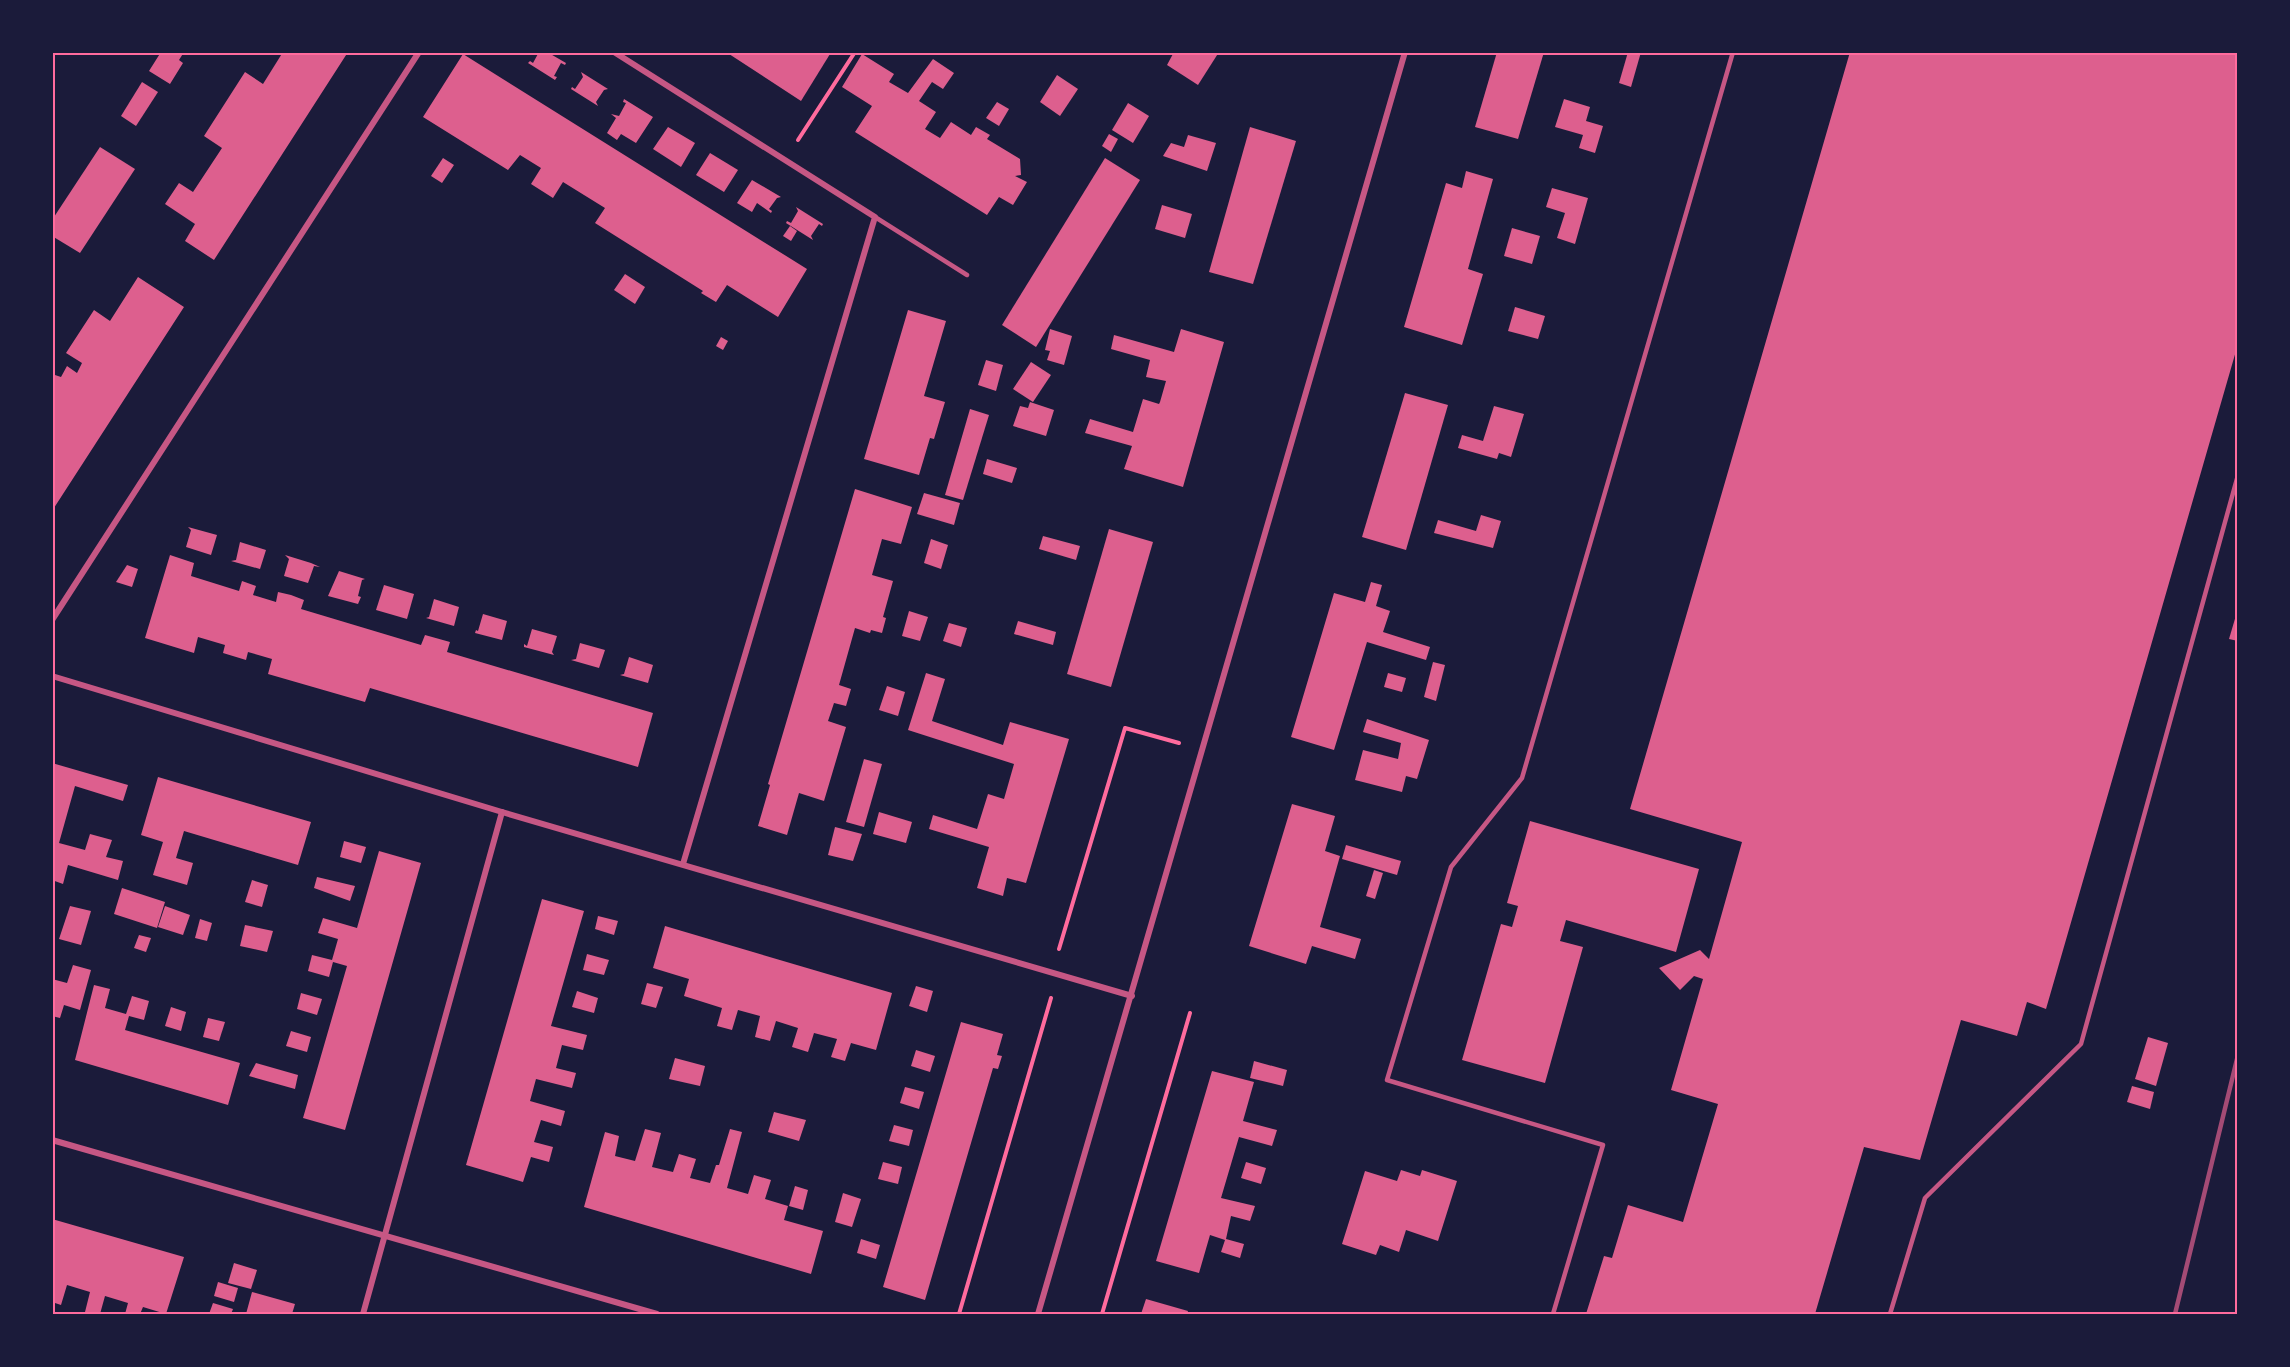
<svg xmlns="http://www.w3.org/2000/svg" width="2290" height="1367" font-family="Commissioner,sans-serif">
<rect width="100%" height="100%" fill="#1b1b3a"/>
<g fill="#dd5f8e">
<path d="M161,52h23l-5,8 4,3 -13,21 -21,-13z"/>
<path d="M283,52h65l-134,208 -29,-19 10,-17 -30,-20 14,-21 14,9 29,-44 -18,-12 41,-64 18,12z"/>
<path d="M539,52h8l19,11 -1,2 -4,-2 -7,13 3,1 -2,3 -27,-17 2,-2 3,2z"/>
<path d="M726,52h103l1,2 -29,47z"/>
<path d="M1174,52h45l-21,33 -31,-20z"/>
<path d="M1497,52h47l-26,87 -43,-12z"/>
<path d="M1628,52h13l-10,35 -12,-4z"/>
<path d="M1850,52h388v292l-192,665 -19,-7 -10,34 -56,-16 -41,140 -56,-13 -49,167h-229l18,-58 8,2 16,-53 55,17 35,-118 -47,-14 32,-111 -9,-3 -14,14 -21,-22 41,-18 9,9 33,-117 -112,-33z"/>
<path d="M463,54l344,215 -29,48 -51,-32 -11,17 -15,-9 2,-2 -108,-68 10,-15 -42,-26 -10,16 -22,-14 10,-16 -21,-13 -12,15 -85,-53z"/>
<path d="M862,54l32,20 -5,8 19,11 25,-34 21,14 -11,16 -11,-7 -13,19 17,11 -11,17 15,9 11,-16 20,13 5,-8 14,8 -3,4 33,20 1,16 -6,1 12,6 -14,23 -14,-8 -12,18 -132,-83 17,-26 -30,-19z"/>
<path d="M581,72l27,17 -4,1 -8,12 2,4 -27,-17 1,-2 3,2 8,-12z"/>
<path d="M1057,75l21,14 -18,27 -20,-14z"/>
<path d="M142,82l16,10 -22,34 -15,-10z"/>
<path d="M624,99l29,18 -17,26 -15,-9 -4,6 -10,-7 9,-15 -5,-4 8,2 7,-13 -3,-1z"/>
<path d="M1564,99l26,8 -4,14 17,5 -8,27 -16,-5 4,-13 -28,-8z"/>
<path d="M997,102l12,7 -10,17 -13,-8z"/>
<path d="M1128,103l21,13 -16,27 -21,-13z"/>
<path d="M668,127l27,16 -14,24 -28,-18z"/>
<path d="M1250,127l46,14 -43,143 -44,-12z"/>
<path d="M1109,134l9,5 -7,13 -9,-6z"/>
<path d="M1188,135l28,8 -9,28 -44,-15 8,-13 13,4z"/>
<path d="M100,147l35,22 -55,84 -28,-17v-16z"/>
<path d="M710,153l28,17 -14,22 -28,-17z"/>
<path d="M443,158l11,7 -12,18 -11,-7z"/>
<path d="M1105,158l35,22 -104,167 -34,-22z"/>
<path d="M1466,171l27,8 -25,90 15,5 -21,71 -58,-18 42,-144 16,5z"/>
<path d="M752,180l29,17 -4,1 -8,11 3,2 -1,2 -14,-10 -5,9 -15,-9z"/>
<path d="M1552,188l36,10 -13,46 -18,-6 8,-25 -19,-6z"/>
<path d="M1162,205l30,9 -7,24 -30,-9z"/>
<path d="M796,207l27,17 -1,2 -3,-2 -8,12 2,4 -27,-17 1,-2 4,2 7,-12z"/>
<path d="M790,226l7,5 -6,10 -8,-5z"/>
<path d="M1512,228l28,8 -8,28 -28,-8z"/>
<path d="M625,274l20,13 -10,17 -21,-14z"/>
<path d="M138,277l46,30 -132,204v-137l9,3 6,-11 10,7 5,-10 -16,-10 28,-43 16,11z"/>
<path d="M1515,307l30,9 -7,23 -30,-8z"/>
<path d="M908,310l38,11 -22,75 21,6 -11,37 -4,-1 -11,37 -55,-16z"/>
<path d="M1050,329l22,7 -8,29 -17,-5 3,-9 -5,-1z"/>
<path d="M1181,329l43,13 -41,145 -59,-18 8,-23 -47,-13 5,-14 43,13 10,-33 16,5 1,-2 6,-21 -20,-4 4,-17 -39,-11 3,-14 60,17z"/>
<path d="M721,337l7,4 -5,9 -7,-4z"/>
<path d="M986,360l17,5 -7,26 -18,-6z"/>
<path d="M1031,362l20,13 -18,27 -20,-13z"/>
<path d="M1405,393l43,12 -42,145 -44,-13z"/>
<path d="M1030,402l24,8 -8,26 -33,-10 7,-20 8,2z"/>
<path d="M1494,406l30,8 -13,43 -12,-4 -2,6 -39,-11 4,-13 21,6z"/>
<path d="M970,409l19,6 -26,85 -18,-5z"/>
<path d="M987,459l30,9 -5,15 -29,-9z"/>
<path d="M855,489l57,18 -11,37 -19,-5 -10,36 21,6 -10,36 3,1 -4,15 -11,-3 -1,3 -15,-5 -16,57 12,4 -5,17 -12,-3 -6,18 18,6 -22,74 -25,-8 -12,42 -29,-9 12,-41 -2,-1z"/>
<path d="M924,493l36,10 -6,22 -37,-11z"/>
<path d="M1481,515l20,6 -8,27 -59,-15 4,-13 38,11z"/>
<path d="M188,527l29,8 -6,20 -25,-8 5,-17z"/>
<path d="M1109,529l44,13 -42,145 -44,-13z"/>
<path d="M1043,536l37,10 -4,14 -37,-11z"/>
<path d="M931,539l17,6 -7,24 -17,-6z"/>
<path d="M240,542l26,8 -6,19 -29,-8 5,-1z"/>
<path d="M170,555l24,8 -3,13 48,15 3,-10 14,5 -3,9 23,7 2,-10 13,3 13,5 -3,9 120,36 4,-10 25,7 -3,10 206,61 -15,54 -268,-79 -5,14 -97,-28 4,-15 -24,-7 -2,8 -23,-7 2,-8 -27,-8 -4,16 -49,-15z"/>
<path d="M285,555l26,8 9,4 -6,-1 -6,17 -24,-7 5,-17z"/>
<path d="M127,565l11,4 -6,18 -16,-5z"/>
<path d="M339,571l26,8 -3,1 -4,16 3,1 -3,7 -30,-8z"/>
<path d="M1371,582l11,3 -6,21 14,5 -7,21 47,15 -4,13 -59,-18 -33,108 -43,-13 43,-144 31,9z"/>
<path d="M384,585l30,9 -7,25 -31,-9z"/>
<path d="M434,599l25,8 -5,19 -28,-8 3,-1z"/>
<path d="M909,611l19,6 -8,24 -18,-5z"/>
<path d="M2237,612h1v29l-9,-2z"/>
<path d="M483,614l24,7 -5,19 -27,-7 1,-3 2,1z"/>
<path d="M1018,621l38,11 -3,13 -39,-11z"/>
<path d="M949,623l18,5 -6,19 -18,-6z"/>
<path d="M532,629l25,7 -5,16 2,3 -30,-8v-3l3,2z"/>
<path d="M580,643l25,7 -6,18 -28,-8 5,-1z"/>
<path d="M629,657l24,8 -5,18 -28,-8 4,-1z"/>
<path d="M1433,662l12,3 -9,36 -12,-4z"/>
<path d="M926,673l19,6 -13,42 71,24 7,-23 59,17 -43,144 -19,-5 -4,18 -26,-8 12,-41 -60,-18 4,-14 44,14 11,-35 16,5 10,-35 -106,-34z"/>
<path d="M1388,673l18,5 -4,14 -18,-5z"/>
<path d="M887,686l18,6 -7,24 -19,-6z"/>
<path d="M1367,719l62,21 -12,39 -11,-3 -4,16 -47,-12 8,-30 35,9 3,-16 -38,-11z"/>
<path d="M864,759l18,5 -18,63 -18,-5z"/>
<path d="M52,763l76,22 -5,16 -48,-15 -16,57 26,7 5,-16 22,6 -6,17 17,4 -5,19 -50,-15 -5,19 -11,-4z"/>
<path d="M158,777l153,45 -13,43 -114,-34 -8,27 17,5 -6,22 -34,-10 10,-33 -22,-7z"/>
<path d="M1292,804l43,12 -10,35 15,5 -20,71 41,12 -6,20 -43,-13 -6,18 -57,-18z"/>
<path d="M879,812l33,10 -6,21 -33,-9z"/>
<path d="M1530,821l169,48 -23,83 -110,-32 -6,21 23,6 -38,136 -83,-23 39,-136 11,3 6,-21 -11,-3z"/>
<path d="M835,827l27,7 -9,27 -25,-6z"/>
<path d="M344,841l22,6 -5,16 -21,-6z"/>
<path d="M1346,845l55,16 -4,14 -55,-16z"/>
<path d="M379,851l42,12 -76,267 -42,-12 44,-152 -14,-4 -4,15 -21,-6 4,-16 20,5 6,-21 -20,-6 5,-15 34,10z"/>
<path d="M1374,870l9,3 -8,26 -9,-3z"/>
<path d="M317,877l38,9 -5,15 -36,-13z"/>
<path d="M252,880l16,5 -6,22 -17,-5z"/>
<path d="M122,888l43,14 -8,26 -43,-14z"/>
<path d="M542,899l42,12 -33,115 36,9 -4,15 -21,-5 -6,23 20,5 -4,15 -36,-9 -6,22 35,10 -4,15 -20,-6 -7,22 19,5 -4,15 -18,-5 -8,25 -57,-17z"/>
<path d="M70,906l21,5 -10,34 -22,-6z"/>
<path d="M165,906l25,9 -7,20 -25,-8z"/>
<path d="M598,916l20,5 -4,14 -19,-6z"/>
<path d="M200,919l12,4 -5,18 -12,-3z"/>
<path d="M245,925l28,6 -6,21 -27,-6z"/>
<path d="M665,926l227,67 -16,57 -25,-7 -6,18 -14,-4 6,-18 -23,-6 -6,19 -16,-5 6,-19 -22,-7 -6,20 -15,-4 5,-21 -22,-6 -6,20 -15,-4 5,-18 -38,-12 5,-17 -36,-11z"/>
<path d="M139,935l12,3 -5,14 -12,-4z"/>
<path d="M587,954l22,6 -5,15 -21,-5z"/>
<path d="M73,965l18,5 -11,40 -16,-5 -4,13 -8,-2v-37l15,4z"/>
<path d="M647,983l16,4 -7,21 -15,-4z"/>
<path d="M94,985l16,4 -5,19 21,6 6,-18 17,5 -5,19 -15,-4 -4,14 115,33 -12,42 -153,-45z"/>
<path d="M916,986l17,5 -6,21 -18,-6z"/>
<path d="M577,991l21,7 -4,15 -22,-6z"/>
<path d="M301,993l21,6 -5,16 -20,-6z"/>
<path d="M171,1007l15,5 -5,19 -16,-5z"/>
<path d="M208,1018l17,4 -6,19 -16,-4z"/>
<path d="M961,1022l42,12 -6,21 5,1 -4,13 -5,-1 -68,232 -42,-13z"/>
<path d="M291,1031l20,6 -4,15 -21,-6z"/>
<path d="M2148,1037l20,6 -12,43 -21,-7z"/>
<path d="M916,1050l19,6 -5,16 -19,-6z"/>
<path d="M675,1058l30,8 -5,20 -31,-7z"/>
<path d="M1254,1061l33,9 -4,16 -33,-8z"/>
<path d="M256,1063l42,12 -3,14 -46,-13z"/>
<path d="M1212,1071l42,11 -11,39 34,9 -5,16 -33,-9 -18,61 34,8 -5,15 -19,-5 -5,23 18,5 -4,14 -19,-6 4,-12 -15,-5 -11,38 -43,-12z"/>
<path d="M2132,1086l22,6 -4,17 -23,-7z"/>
<path d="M905,1087l19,5 -5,17 -19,-6z"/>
<path d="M774,1112l32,8 -7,21 -31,-9z"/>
<path d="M894,1125l19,5 -4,16 -20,-5z"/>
<path d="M645,1129l16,4 -9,34 21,5 6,-18 17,5 -6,19 20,5 6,-18h3l11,-36 12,3 -15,56 21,6 6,-19 17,5 -6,19 23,7 -4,14 39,11 -12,43 -227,-67 21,-75 14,4 -4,20 20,5z"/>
<path d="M883,1162l19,5 -4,17 -20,-5z"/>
<path d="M1246,1162l20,6 -5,16 -20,-6z"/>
<path d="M1401,1170l19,6 2,-6 35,11 -19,60 -32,-11 -7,22 -19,-7 -4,10 -34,-11 23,-73 32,10z"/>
<path d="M795,1186l13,4 -5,20 -14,-4z"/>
<path d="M843,1193l18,6 -9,28 -17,-5z"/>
<path d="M52,1219l132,38 -18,57 -23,-7 -3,7h-15l3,-11 -23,-7 -5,18 -15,-2 5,-20 -23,-7 -6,20 -9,-3z"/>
<path d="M861,1239l19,6 -4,14 -19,-6z"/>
<path d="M234,1263l23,7 -6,19 -23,-6z"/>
<path d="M218,1282l20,6 -4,14 -20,-6z"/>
<path d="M252,1292l43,12 -3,10h-46z"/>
<path d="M1146,1299l42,12 -1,3h-46z"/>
<path d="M213,1303l20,6 -2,5h-22z"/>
</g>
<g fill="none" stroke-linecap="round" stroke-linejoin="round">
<g stroke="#ff6b9d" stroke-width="4">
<path d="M798,140l57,-88"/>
<path d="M1059,949l66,-221 54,15"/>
<path d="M959,1314l92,-316"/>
<path d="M1102,1314l88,-301"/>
</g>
<g stroke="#c65784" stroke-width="4.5">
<path d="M875,217l92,58"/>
<path d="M1553,1314l50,-169 -216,-65 64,-213 71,-89 211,-726"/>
<path d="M1890,1314l35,-116 156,-154 157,-569"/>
</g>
<g stroke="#c65784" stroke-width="6">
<path d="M614,52l261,165 -192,647"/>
<path d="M52,620l367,-568"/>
<path d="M52,676l450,136 630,184"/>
<path d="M52,1140l605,174"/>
<path d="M363,1314l139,-502"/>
<path d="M1038,1314l367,-1262"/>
</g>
<path stroke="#a44b75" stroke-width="4.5" d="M2175,1314l63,-259"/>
</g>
<rect width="2290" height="1367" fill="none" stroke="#1b1b3a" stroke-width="108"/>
<rect x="54" y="54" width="2182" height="1259" fill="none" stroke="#ff6b9d" stroke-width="2"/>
</svg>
